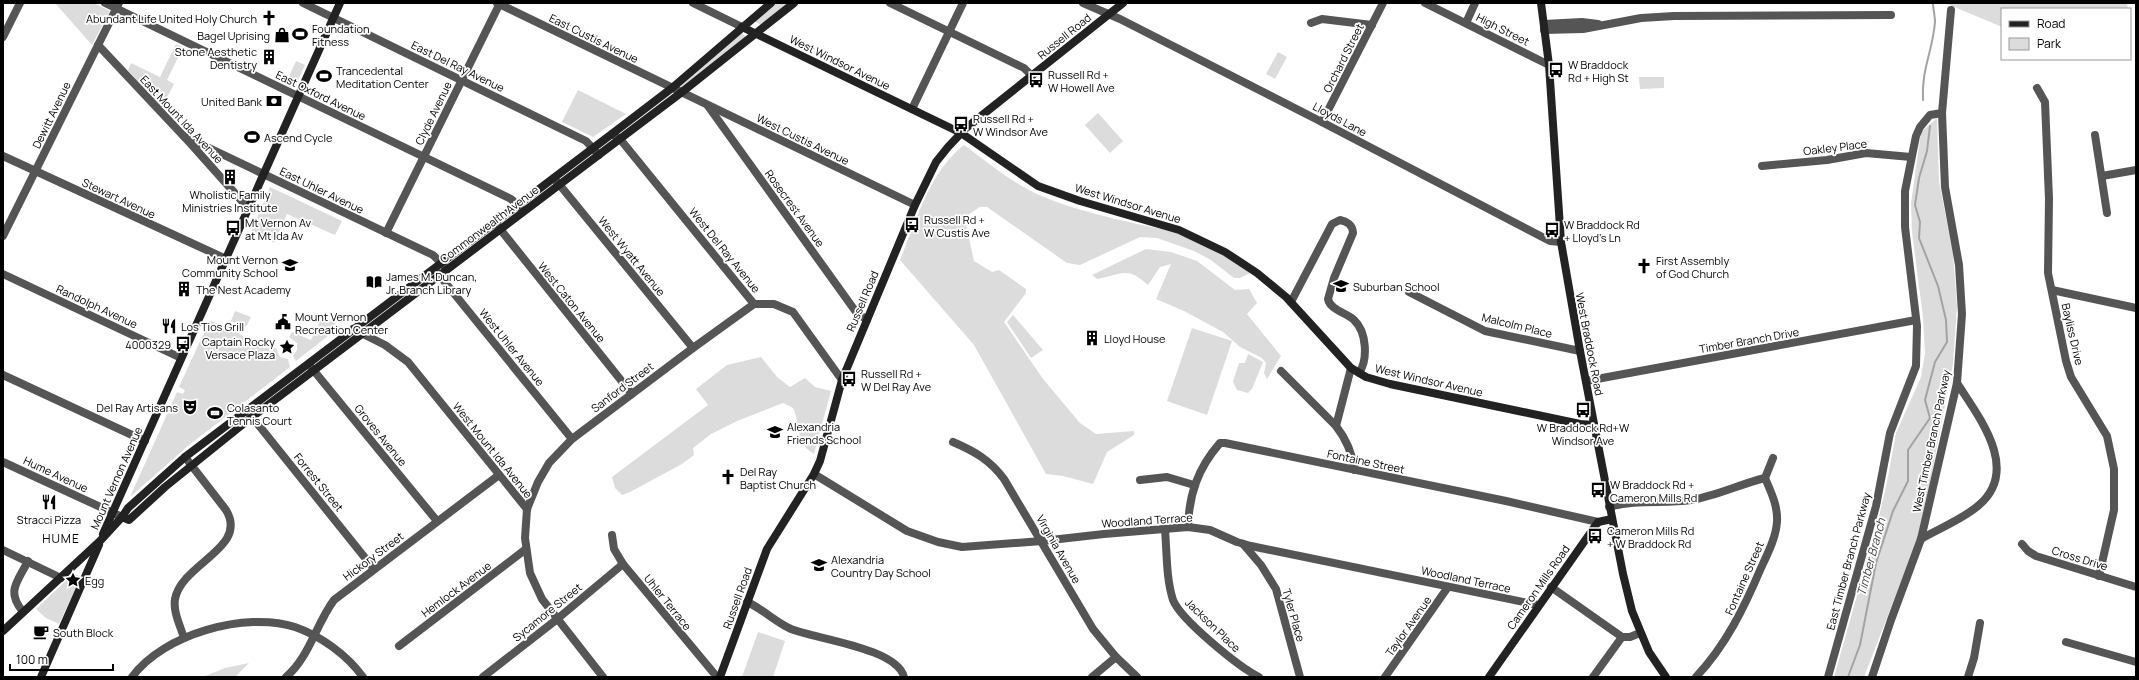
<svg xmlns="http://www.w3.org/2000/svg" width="2139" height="680" font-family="Manrope,sans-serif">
<rect width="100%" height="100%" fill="#fff"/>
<g fill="#dcdcdc">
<path d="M55,3h39l16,8 -18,34z"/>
<path d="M773,3h17l-28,23 -9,-6z"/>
<path d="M1945,3h182l1,6h-126v18z"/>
<path d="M741,32l4,4v3l-64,48 -1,-1z"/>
<path d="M176,44l7,3 -16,33 7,4 -13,25 -33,-39 3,-7 29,14z"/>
<path d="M1278,52l9,5 -12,22 -9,-5z"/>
<path d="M296,61l9,4 -9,20 -5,2 -6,-2z"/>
<path d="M1639,77h25v11l-24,1z"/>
<path d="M578,90l48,24 -33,23 -31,-15z"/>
<path d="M1098,113l25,28 -13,12 -25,-28z"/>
<path d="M1937,118l2,63 14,73 4,53 -4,57 -32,166 -57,147h-30l44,-156 10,-44 8,-44 25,-56 4,-24 -2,-36 -11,-85 -1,-29 10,-71z"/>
<path d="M964,145c23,17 47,37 73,49 35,16 86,27 124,35 28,6 66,27 89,44l-10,5h-6l-23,-18 -17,-9 -37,-13 -17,-1 -60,28 -13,-2 -80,-56h-7l-12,8 -2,10 8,36 18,11 7,-2 27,19v4l-22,29 39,57 37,44 16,11 38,-3v4l-27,17 -14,32 -30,-8 -17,-2 -72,-129 -74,-85c16,-38 29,-88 64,-115z"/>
<path d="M270,187l72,34 -7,14 -48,-21 -13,29 -23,-11z"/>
<path d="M1146,249l25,3 26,9 38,29 14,-1 8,14 -10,11 34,42 -14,23 -3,-6 2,-10 -4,-5 -22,-11 -17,-15 -39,-21 -28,-12 15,-35 -11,3 -12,18c-21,-19 -25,-11 -51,-6l-5,-4z"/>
<path d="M235,311l16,6 -5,10 -15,-6z"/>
<path d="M1013,315l30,35 -12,8 -24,-36z"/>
<path d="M322,317l14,7 1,5 -41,32 -3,-5 4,-6v-7l-8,-6 3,-5 19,8z"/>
<path d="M211,321c10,4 22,8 30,14 13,9 19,14 35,13l4,9 8,2 2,8 -101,78 -59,52 47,-105 6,2 2,-4 -6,-3 23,-50z"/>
<path d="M1192,328l40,13 -25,74 -40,-14z"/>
<path d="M1248,354l15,8 -11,27 -4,4 -11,-3 -4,-8 6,-19h6z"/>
<path d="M761,357l16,20 13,10 15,-9 10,9 16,4 -17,63c-21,-13 -12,-27 -21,-46l-10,-5 -46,18 -26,13 -18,14 1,7 -12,9 -52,28 -8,3 -7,-7 -3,-11 96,-72 -12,-16 31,-24z"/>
<path d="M74,573l7,4 -22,47 -13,-6 -10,-9z"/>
<path d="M758,632l27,9 -12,36h-31z"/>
<path d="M249,663l-14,14h-32l22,-9z"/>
</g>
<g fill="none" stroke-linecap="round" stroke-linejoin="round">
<g stroke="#a3a3a3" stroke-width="2">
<path d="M1923,100c-2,-30 10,-50 12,-78 0,-6 -2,-13 -2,-19"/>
<path d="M1848,677l12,-32 16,-82 17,-52 15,-30v-31l22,-32 -5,-18 10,-38 12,-20 -1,-22 -8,-34 -19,-48 1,-16 -5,-17 4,-27 8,-27 3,-25"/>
</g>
<g stroke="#555" stroke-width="8">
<path d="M105,3l406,196 12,11"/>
<path d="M303,3l283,138 13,14"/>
<path d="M497,3l418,202"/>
<path d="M693,3l49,24"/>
<path d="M890,3l134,65 8,8"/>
<path d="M1083,3l37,16 196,100 234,122 11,1"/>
<path d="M1425,3l124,62"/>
<path d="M1311,23l11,-4 50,6"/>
<path d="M1466,23l9,-20"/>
<path d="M1544,24l38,-2 16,2"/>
<path d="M1544,30l39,-1 58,-11 33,-2 217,-1"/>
<path d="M3,37l17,-34"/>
<path d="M98,45l93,99 58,65"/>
<path d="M2037,88l8,14 4,97 -1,74 18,88 5,16 36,59 7,33v41l-15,66"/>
<path d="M708,106l148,206 11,8"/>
<path d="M912,109l51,-106"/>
<path d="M1322,122l61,-119"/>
<path d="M612,134l8,5 134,165"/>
<path d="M2095,135l12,78"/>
<path d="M184,136l249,119 14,14"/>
<path d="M3,156l223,103"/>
<path d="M1762,166l65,-6 39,-7 45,4"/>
<path d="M2102,176l34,-6"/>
<path d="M554,178l139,170"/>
<path d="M496,224l136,170"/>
<path d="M386,233l114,-230"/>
<path d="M3,236l116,-233"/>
<path d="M435,270l137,169"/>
<path d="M3,274l178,84"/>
<path d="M2052,290l84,18"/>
<path d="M1409,292l76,39 95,20"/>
<path d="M1291,302l41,-78 8,-4c6,1 13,5 13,13l-19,45 -6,21c2,11 19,14 26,21 13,12 14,40 5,53"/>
<path d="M353,329l32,16 23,17 119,147"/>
<path d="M310,366l127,155"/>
<path d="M1351,368l-15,58c11,14 16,27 19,44"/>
<path d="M1281,371l55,55"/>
<path d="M3,375l142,66"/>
<path d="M1586,381l330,-61"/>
<path d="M248,412l126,157"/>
<path d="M953,442c21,9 37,18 51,37l89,150 23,28 21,20"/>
<path d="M3,462l119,55"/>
<path d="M814,474l93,57 31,11 24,5 80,-6 62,-7 84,-7 22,3 27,12 14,4 287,59"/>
<path d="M1140,480l27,-3 27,8"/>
<path d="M1609,507c28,-8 55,-3 82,-7 26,-4 49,-16 74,-22l8,-20"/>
<path d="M1188,527c1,-33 10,-59 32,-84h5l281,58 92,21"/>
<path d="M1165,530c2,23 1,48 8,70 8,20 66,67 86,77"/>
<path d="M612,535l2,14 9,15 94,113"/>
<path d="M1921,539c17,-10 44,-21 58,-34 42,-36 -1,-89 -22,-122"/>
<path d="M1243,544l18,21 15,24 24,88"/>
<path d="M2022,544l6,7 8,5 100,31"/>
<path d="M3,550l58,28"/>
<path d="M1551,587l71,50h8l10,-4"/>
<path d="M747,602c16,7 28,20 44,27 25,10 106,19 113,48"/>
<path d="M23,612c-17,-21 -6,-29 5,-51"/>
<path d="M184,638c-4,-13 -11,-26 -9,-39 7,-36 74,-51 51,-89l-41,-53"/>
<path d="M2066,642l70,20"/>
<path d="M399,646l127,-97"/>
<path d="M132,677c31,-43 114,-66 163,-50 26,9 52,28 68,50"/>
<path d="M286,677c23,-19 30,-53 48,-77l165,-125"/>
<path d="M483,677l73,-57 67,-56"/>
<path d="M603,677l-61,-78 -12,-26 -5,-35 2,-29 11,-27 11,-19 23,-24 121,-91 61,-44h20l19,8 49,68"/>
<path d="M1092,677l24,-20"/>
<path d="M1385,677l63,-90"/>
<path d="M1593,677l29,-40"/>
<path d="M1696,677c30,-32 48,-69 65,-109 7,-15 15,-31 16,-46 1,-16 -6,-30 -12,-44"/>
<path d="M1828,677l48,-171 14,-73 26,-67 1,-40 -12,-99v-36l11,-55 4,-9 10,-12 12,-2"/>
<path d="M1872,677l19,-57 30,-81 36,-156 5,-69 -3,-49 -14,-78 -3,-74 9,-103"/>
<path d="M1968,677l6,-19 6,-35"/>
</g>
<g stroke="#222" stroke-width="8">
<path d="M1541,3l8,62 12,177 19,109 43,223 9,37 17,41 17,25"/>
<path d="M742,27l219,106 77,53 42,15 99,29 46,22 32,21 29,24 65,71 15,9 24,7 190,40 14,1"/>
<path d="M122,517l7,3 36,-33 87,-70 430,-325 112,-89"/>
<path d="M103,534l237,-531"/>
<path d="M3,631l97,-90 22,-24 6,-9 57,-51 436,-330 51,-39 99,-85"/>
<path d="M41,677l58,-132"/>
<path d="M720,677l47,-128 47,-75 6,-13 22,-81 73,-175 21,-43 12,-15 18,-19 157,-125"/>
<path d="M1489,677l109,-155 14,-3"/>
</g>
</g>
<defs>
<symbol id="church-bare" viewBox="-9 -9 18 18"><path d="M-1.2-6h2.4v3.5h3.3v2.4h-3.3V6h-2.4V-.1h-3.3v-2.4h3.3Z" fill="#000" stroke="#fff" stroke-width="2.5" paint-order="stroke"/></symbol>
<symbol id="stadium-bare" viewBox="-9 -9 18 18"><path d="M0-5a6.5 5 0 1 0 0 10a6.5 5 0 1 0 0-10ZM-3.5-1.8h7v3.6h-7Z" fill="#000" stroke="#fff" stroke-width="2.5" paint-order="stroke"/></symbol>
<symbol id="shop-bare" viewBox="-9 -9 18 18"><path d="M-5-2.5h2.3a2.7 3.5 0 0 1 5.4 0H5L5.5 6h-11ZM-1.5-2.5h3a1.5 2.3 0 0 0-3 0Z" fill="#000" stroke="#fff" stroke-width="2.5" paint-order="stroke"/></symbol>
<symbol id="building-bare" viewBox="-9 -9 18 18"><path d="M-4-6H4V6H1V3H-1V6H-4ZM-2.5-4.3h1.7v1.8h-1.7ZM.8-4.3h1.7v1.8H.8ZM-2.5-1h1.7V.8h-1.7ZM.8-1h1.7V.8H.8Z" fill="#000" stroke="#fff" stroke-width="2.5" paint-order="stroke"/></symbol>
<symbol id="bus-bare" viewBox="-9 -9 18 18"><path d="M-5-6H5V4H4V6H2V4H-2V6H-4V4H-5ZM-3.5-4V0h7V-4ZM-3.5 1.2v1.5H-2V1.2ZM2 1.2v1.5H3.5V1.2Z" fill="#000" stroke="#fff" stroke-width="2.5" paint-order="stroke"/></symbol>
<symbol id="bank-bare" viewBox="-9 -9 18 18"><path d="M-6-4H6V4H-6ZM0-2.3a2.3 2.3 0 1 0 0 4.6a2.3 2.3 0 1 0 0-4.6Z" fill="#000" stroke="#fff" stroke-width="2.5" paint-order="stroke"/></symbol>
<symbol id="school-bare" viewBox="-9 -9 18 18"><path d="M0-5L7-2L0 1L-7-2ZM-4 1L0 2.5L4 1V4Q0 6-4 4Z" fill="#000" stroke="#fff" stroke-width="2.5" paint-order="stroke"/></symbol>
<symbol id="library-bare" viewBox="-9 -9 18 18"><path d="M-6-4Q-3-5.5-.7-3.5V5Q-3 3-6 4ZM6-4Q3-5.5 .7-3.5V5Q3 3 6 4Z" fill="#000" stroke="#fff" stroke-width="2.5" paint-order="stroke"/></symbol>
<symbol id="civic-bare" viewBox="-9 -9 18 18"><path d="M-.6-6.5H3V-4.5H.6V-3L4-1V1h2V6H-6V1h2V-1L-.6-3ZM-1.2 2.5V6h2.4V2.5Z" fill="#000" stroke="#fff" stroke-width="2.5" paint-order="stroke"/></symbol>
<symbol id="restaurant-bare" viewBox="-9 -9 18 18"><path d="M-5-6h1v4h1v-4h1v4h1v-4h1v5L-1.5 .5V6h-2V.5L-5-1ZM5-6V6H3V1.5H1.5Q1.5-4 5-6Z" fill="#000" stroke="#fff" stroke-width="2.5" paint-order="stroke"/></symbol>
<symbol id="sight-bare" viewBox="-9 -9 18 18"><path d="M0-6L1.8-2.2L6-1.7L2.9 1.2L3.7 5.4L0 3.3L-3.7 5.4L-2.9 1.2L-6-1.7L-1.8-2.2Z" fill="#000" stroke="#fff" stroke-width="2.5" paint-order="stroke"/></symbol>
<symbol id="theatre-bare" viewBox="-9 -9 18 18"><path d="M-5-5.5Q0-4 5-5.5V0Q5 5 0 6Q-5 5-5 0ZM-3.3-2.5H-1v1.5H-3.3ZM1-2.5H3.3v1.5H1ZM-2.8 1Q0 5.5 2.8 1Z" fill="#000" stroke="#fff" stroke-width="2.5" paint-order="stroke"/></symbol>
<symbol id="cafe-bare" viewBox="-9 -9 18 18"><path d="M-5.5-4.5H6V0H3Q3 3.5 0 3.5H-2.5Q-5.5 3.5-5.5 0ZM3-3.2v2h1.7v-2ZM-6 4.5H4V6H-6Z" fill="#000" stroke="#fff" stroke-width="2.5" paint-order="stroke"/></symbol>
</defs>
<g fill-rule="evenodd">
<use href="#church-bare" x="258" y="7" width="22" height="22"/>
<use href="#stadium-bare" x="289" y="23" width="22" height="22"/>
<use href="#shop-bare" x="271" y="24" width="22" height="22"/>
<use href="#building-bare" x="258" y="46" width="22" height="22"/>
<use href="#bus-bare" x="1545" y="59" width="22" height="22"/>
<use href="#stadium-bare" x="313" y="65" width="22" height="22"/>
<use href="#bus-bare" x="1025" y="69" width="22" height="22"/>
<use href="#bank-bare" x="263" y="90" width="22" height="22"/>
<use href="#bus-bare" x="950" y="113" width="22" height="22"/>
<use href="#stadium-bare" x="241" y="126" width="22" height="22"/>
<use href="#building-bare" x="219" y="166" width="22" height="22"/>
<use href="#bus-bare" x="901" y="214" width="22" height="22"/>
<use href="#bus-bare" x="222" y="217" width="22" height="22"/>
<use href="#bus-bare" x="1541" y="219" width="22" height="22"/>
<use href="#school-bare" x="279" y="254" width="22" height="22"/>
<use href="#church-bare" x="1633" y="255" width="22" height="22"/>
<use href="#library-bare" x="363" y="271" width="22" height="22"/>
<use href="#school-bare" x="1330" y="275" width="22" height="22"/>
<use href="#building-bare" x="173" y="278" width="22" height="22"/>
<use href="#civic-bare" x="272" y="311" width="22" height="22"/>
<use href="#restaurant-bare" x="158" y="315" width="22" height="22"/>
<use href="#building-bare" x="1081" y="327" width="22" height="22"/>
<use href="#bus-bare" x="172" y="333" width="22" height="22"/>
<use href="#sight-bare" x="276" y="336" width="22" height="22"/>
<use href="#bus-bare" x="838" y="368" width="22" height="22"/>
<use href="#theatre-bare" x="179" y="396" width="22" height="22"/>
<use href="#bus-bare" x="1572" y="399" width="22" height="22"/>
<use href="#stadium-bare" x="204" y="402" width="22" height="22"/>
<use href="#school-bare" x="764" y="421" width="22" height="22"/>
<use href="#church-bare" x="717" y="466" width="22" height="22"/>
<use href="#bus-bare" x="1587" y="479" width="22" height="22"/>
<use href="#restaurant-bare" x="38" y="491" width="22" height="22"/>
<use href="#bus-bare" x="1584" y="525" width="22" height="22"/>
<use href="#school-bare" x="808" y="554" width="22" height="22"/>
<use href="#sight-bare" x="62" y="569" width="22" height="22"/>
<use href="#cafe-bare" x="30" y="621" width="22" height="22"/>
</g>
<g text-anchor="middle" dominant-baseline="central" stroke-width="3.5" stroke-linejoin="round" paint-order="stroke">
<g font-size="11" fill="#000" stroke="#fff" text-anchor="start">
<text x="257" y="18" text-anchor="end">Abundant Life United Holy Church</text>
<text x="312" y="28">Foundation<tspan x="312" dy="13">Fitness</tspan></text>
<text x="270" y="35" text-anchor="end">Bagel Uprising</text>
<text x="257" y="51" text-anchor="end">Stone Aesthetic<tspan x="257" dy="13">Dentistry</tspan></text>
<text x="1568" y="64">W Braddock<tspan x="1568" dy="13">Rd + High St</tspan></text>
<text x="336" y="70">Trancedental<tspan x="336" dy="13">Meditation Center</tspan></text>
<text x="1048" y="74">Russell Rd +<tspan x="1048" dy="13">W Howell Ave</tspan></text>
<text x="262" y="101" text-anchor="end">United Bank</text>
<text x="973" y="118">Russell Rd +<tspan x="973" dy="13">W Windsor Ave</tspan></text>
<text x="264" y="137">Ascend Cycle</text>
<text x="230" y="194" text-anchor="middle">Wholistic Family<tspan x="230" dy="13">Ministries Institute</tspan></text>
<text x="924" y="219">Russell Rd +<tspan x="924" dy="13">W Custis Ave</tspan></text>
<text x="245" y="222">Mt Vernon Av<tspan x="245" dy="13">at Mt Ida Av</tspan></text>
<text x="1564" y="224">W Braddock Rd<tspan x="1564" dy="13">+ Lloyd's Ln</tspan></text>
<text x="278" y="259" text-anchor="end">Mount Vernon<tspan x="278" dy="13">Community School</tspan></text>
<text x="1656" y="260">First Assembly<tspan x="1656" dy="13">of God Church</tspan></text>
<text x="386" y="276">James M. Duncan,<tspan x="386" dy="13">Jr. Branch Library</tspan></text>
<text x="1353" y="286">Suburban School</text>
<text x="196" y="289">The Nest Academy</text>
<text x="295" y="316">Mount Vernon<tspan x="295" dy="13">Recreation Center</tspan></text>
<text x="181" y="326">Los Tios Grill</text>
<text x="1104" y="338">Lloyd House</text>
<text x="275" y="341" text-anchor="end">Captain Rocky<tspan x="275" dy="13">Versace Plaza</tspan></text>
<text x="171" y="344" text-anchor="end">4000329</text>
<text x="861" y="373">Russell Rd +<tspan x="861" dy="13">W Del Ray Ave</tspan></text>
<text x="178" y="407" text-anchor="end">Del Ray Artisans</text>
<text x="227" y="407">Colasanto<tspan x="227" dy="13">Tennis Court</tspan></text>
<text x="787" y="426">Alexandria<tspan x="787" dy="13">Friends School</tspan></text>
<text x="1583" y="427" text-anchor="middle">W Braddock Rd+W<tspan x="1583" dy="13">Windsor Ave</tspan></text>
<text x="740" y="471">Del Ray<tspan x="740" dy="13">Baptist Church</tspan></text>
<text x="1610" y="484">W Braddock Rd +<tspan x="1610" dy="13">Cameron Mills Rd</tspan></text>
<text x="49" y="519" text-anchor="middle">Stracci Pizza</text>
<text x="1607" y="530">Cameron Mills Rd<tspan x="1607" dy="13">+ W Braddock Rd</tspan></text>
<text x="831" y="559">Alexandria<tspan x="831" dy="13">Country Day School</tspan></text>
<text x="85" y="580">Egg</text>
<text x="53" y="632">South Block</text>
</g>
<g font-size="11" fill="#000" stroke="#fff">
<text transform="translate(1503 29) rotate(27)">High Street</text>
<text transform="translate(1064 36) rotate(-39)">Russell Road</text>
<text transform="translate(594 38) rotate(26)">East Custis Avenue</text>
<text transform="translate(1343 58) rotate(-63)">Orchard Street</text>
<text transform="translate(840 62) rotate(26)">West Windsor Avenue</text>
<text transform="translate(458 66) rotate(26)">East Del Ray Avenue</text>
<text transform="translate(321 95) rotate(26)">East Oxford Avenue</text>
<text transform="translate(433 113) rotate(-64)">Clyde Avenue</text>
<text transform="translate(51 115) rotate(-64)">Dewitt Avenue</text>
<text transform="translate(182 119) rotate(47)">East Mount Ida Avenue</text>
<text transform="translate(1340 119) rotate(28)">Lloyds Lane</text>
<text transform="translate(803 139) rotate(26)">West Custis Avenue</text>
<text transform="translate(1835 147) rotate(-7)">Oakley Place</text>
<text transform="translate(322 190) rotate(26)">East Uhler Avenue</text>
<text transform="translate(119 198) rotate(25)">Stewart Avenue</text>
<text transform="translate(1128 203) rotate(17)">West Windsor Avenue</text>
<text transform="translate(795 208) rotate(54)">Rosecrest Avenue</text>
<text transform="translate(489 224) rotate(-37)">Commonwealth Avenue</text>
<text transform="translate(725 250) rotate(51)">West Del Ray Avenue</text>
<text transform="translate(632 256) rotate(51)">West Wyatt Avenue</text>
<text transform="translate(862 301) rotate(-67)">Russell Road</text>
<text transform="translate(572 302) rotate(51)">West Caton Avenue</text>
<text transform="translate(97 306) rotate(25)">Randolph Avenue</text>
<text transform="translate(1517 325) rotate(14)">Malcolm Place</text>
<text transform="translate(2073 334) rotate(77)">Bayliss Drive</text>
<text transform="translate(1749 340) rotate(-10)">Timber Branch Drive</text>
<text transform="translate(1590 344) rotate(79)">West Braddock Road</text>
<text transform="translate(512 347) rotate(51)">West Uhler Avenue</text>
<text transform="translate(1429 380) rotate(13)">West Windsor Avenue</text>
<text transform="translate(622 387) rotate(-37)">Sanford Street</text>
<text transform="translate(381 435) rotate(51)">Groves Avenue</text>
<text transform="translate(1931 441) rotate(-78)">West Timber Branch Parkway</text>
<text transform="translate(493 450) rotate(51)">West Mount Ida Avenue</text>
<text transform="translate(1366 461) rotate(12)">Fontaine Street</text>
<text transform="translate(56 474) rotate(25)">Hume Avenue</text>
<text transform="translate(116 478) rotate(-66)">Mount Vernon Avenue</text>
<text transform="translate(319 482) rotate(51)">Forrest Street</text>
<text transform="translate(1147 520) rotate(-4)">Woodland Terrace</text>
<text transform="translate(1059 549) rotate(60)">Virginia Avenue</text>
<text transform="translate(373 556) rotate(-37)">Hickory Street</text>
<text transform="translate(2080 558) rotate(17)">Cross Drive</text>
<text transform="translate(1848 561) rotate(-75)">East Timber Branch Parkway</text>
<text transform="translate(1744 578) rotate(-66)">Fontaine Street</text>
<text transform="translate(1466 579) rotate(12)">Woodland Terrace</text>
<text transform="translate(1538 587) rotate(-55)">Cameron Mills Road</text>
<text transform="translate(456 589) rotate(-37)">Hemlock Avenue</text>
<text transform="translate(737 598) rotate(-70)">Russell Road</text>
<text transform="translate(668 602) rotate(51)">Uhler Terrace</text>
<text transform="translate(547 612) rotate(-39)">Sycamore Street</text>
<text transform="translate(1294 615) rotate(74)">Tyler Place</text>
<text transform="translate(1213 625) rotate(44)">Jackson Place</text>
<text transform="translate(1408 626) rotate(-55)">Taylor Avenue</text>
</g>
<g font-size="12" letter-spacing="1" fill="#000" stroke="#fff">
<text x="61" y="538">HUME</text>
</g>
<g font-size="12" font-style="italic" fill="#444" stroke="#fff">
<text transform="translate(1871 557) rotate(-75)">Timber Branch</text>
</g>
</g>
<rect width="2139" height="680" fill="none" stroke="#000000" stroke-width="8"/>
<rect x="2001" y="8" width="130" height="52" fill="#ffffff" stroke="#999999"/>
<rect x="2009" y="21" width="20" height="6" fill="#222222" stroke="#999999"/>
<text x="2037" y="28" font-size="12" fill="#000000">Road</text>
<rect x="2009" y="38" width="20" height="12" fill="#dcdcdc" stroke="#999999"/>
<text x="2037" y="48" font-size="12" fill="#000000">Park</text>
<path d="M10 664v6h103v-6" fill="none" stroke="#000000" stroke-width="2"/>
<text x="16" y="664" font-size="12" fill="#000000" stroke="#ffffff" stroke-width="3" paint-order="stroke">100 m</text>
</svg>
